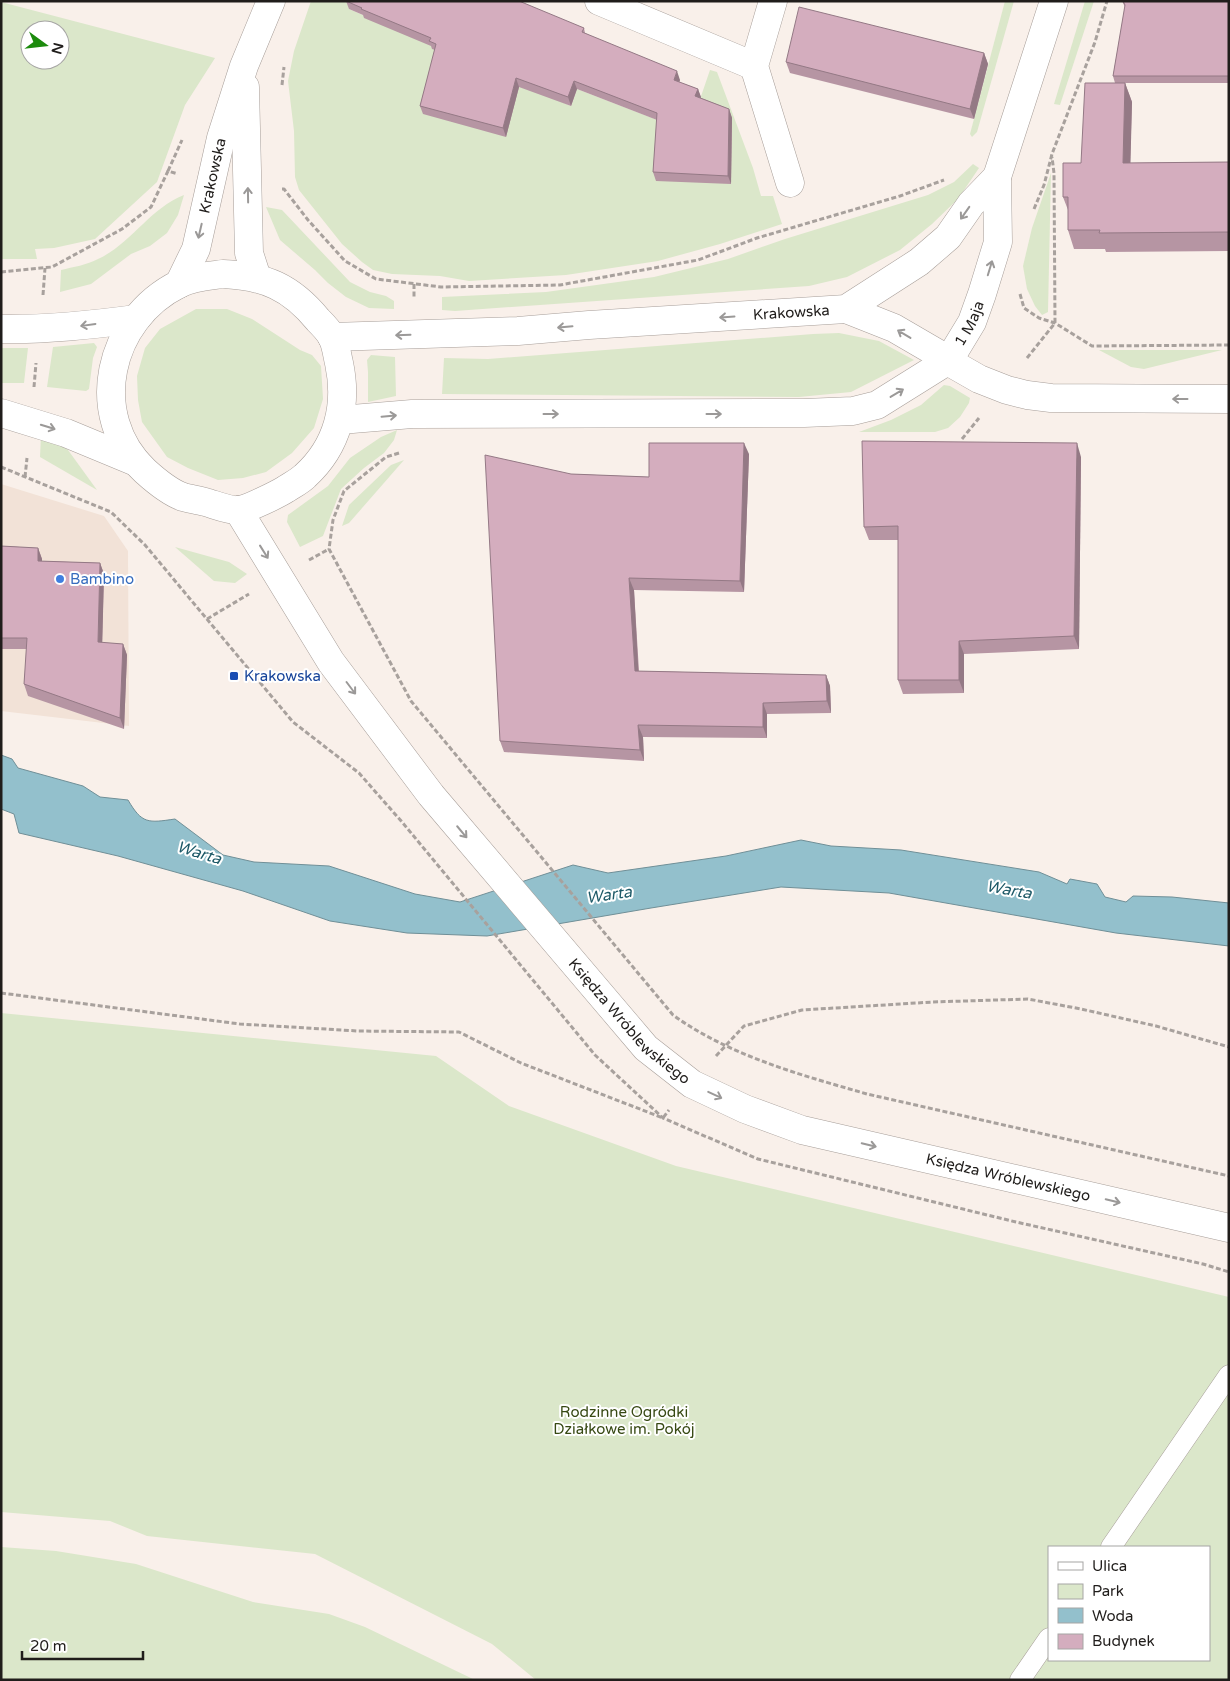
<svg xmlns="http://www.w3.org/2000/svg" width="1230" height="1681" font-family="'Varela Round',sans-serif">
<rect width="100%" height="100%" fill="#f9f0ea"/>
<path fill="#f2e2d7" d="M1,484l103,32 24,35 1,175 -128,-15z"/>
<g fill="#dbe7ca" fill-rule="evenodd">
<path d="M311,1h41l-3,8 222,97 6,-17 83,32 70,63 2,-66 -34,-13 12,-35 7,2 36,96 8,28h12l9,28 -62,20 -62,17 -92,14 -97,6 -29,-5 -48,-2 -19,-4 -11,-8 -20,-18 -43,-54 -4,-13 -1,-46 -6,-50 6,-30z"/>
<path d="M1005,1h9l-37,131 -5,5 -2,-3z"/>
<path d="M1085,1h9l-34,104 -6,-1z"/>
<path d="M1,2l214,56 -30,47 -28,77 -62,57 -41,9 -19,1 2,10h-36zM30,30h30v30h-30z"/>
<path d="M973,164l6,4 -21,31 -26,25 -32,26 -53,27 -38,9 -354,25 -13,-1v-13l104,-5 108,-15 74,-18 57,-20 143,-44 26,-13z"/>
<path d="M1051,173l-3,139 -6,3 -7,-9 -8,-17 -4,-23 9,-38z"/>
<path d="M184,195l-6,20 -11,18 -17,13 -19,8 -40,30 -31,8 1,-22c12,-3 26,-5 37,-11 33,-15 52,-51 86,-64z"/>
<path d="M266,207l16,3 68,72 20,10 16,4 8,5v8l-25,-1 -23,-11 -18,-14 -13,-13 -35,-30z"/>
<path d="M196,309h31l25,10 48,31 12,5 9,11 2,33 -9,29 -22,25 -26,19 -23,6 -25,2 -30,-12 -21,-11 -25,-35 -4,-22 -1,-24 8,-28 15,-19z"/>
<path d="M839,333l40,8 35,19 -63,32 -52,5 -357,-3 2,-36 44,1 325,-25z"/>
<path d="M94,343l3,4 -4,11 -4,31 -3,2 -39,-4 6,-40z"/>
<path d="M1,348h27l-4,35h-23z"/>
<path d="M1099,350h123l-78,19 -13,-2z"/>
<path d="M371,355l24,2 1,39 -28,6v-30l-1,-12z"/>
<path d="M944,385l6,1 20,12 -1,5 -9,14 -12,11 -13,4h-76l32,-12 30,-15z"/>
<path d="M397,430l-3,10 -10,13 -20,15 -23,21 -18,47 -23,11 -13,-25 1,-7 40,-29 22,-28 31,-21z"/>
<path d="M41,435l14,6 13,9 29,40 -57,-33z"/>
<path d="M404,460l-55,63 -7,3 7,-21 42,-40z"/>
<path d="M175,547l54,15 18,12 -12,9 -21,-2z"/>
<path d="M1,1013l435,43 73,50 167,60 553,131v383h-693l-44,-36 -177,-90 -168,-18 -37,-15 -109,-9zM1049,1547h160v113h-160z"/>
<path d="M1,1547l55,4 80,13 117,38 76,12 36,13 110,53h-474z"/>
</g>
<path fill="#93c0cc" stroke="#708f97" d="M1,755l11,4 6,9 65,18 17,11 28,3c14,24 20,23 47,19l48,36 31,7 75,4 86,28 45,8 113,-37 35,8 118,-17 75,-16 30,6 70,4 138,22 28,12 3,-5 27,5 8,13 21,5 7,-6 39,1 57,6v43l-113,-13 -227,-40 -108,-6 -130,21 -164,28 -80,-3 -77,-12 -87,-30 -125,-35 -99,-23 -5,-19 -13,-5z"/>
<g fill="none" stroke-linecap="round" stroke-linejoin="round">
<defs>
<g id="service">
<path d="M1111,1547l118,-172"/>
<path d="M1020,1680l29,-42"/>
</g>
<g id="minor">
<path d="M599,1l155,65"/>
<path d="M773,1l-19,65 36,117"/>
<path d="M245,87l4,166 8,25"/>
<path id="s1" d="M179,284l17,-35 25,-111 23,-72 27,-65"/>
</g>
<g id="tertiary">
<path d="M846,309l48,19 55,32 2,3 28,16 28,11 20,5 24,3 178,1"/>
<path id="s2" d="M238,510l93,152 100,133 215,253 46,36 53,25 57,21 427,98"/>
</g>
<g id="secondary">
<path d="M223,274c42,2 68,13 95,46 5,5 11,11 14,17 4,7 5,18 7,26 9,42 -1,83 -34,113 -5,5 -13,9 -19,13 -8,5 -40,21 -48,21 -8,1 -25,-6 -33,-8 -7,-2 -15,-3 -22,-5 -14,-5 -27,-16 -38,-26 -59,-56 -37,-152 34,-187 13,-7 29,-8 44,-10z"/>
<path d="M1,329c46,1 90,-4 135,-10"/>
<path id="s3" d="M332,337l186,-6 71,-6 257,-16 73,-47 29,-25 23,-33 26,-27"/>
<path d="M1,413l65,20 70,29"/>
<path id="s4" d="M340,420l72,-6 392,-1 49,-2 24,-6 72,-45 23,-38 10,-28 16,-52 -1,-65 57,-176"/>
</g>
</defs>
<use href="#service" stroke="#a79e99" stroke-width="21"/>
<use href="#minor" stroke="#a79e99" stroke-width="29"/>
<use href="#tertiary" stroke="#a79e99" stroke-width="29"/>
<use href="#secondary" stroke="#a79e99" stroke-width="29"/>
<g stroke="#a8a19d" stroke-width="3" stroke-dasharray="5 2.5" stroke-linecap="butt">
<path d="M282,85l2,-18"/>
<path d="M168,171l14,-31"/>
<path d="M282,189h2l24,31 37,41 31,18 65,8 119,-2 138,-25 59,-22 143,-42 44,-16"/>
<path d="M1034,209l10,-24 8,-31 43,-112 12,-41"/>
<path d="M1,272l51,-5 70,-38 29,-22 17,-36 10,3"/>
<path d="M414,284v15"/>
<path d="M1020,294l4,14 15,10 16,5 37,23 137,-1"/>
<path d="M43,295l2,-27"/>
<path d="M1027,358l28,-35 -1,-150 -2,-16"/>
<path d="M34,387l2,-24"/>
<path d="M962,439l17,-21"/>
<path d="M399,453l-13,4 -42,34 -11,29 -4,29 82,152 262,314c57,41 128,60 194,79l362,82"/>
<path d="M1,467l110,45 34,33 148,177 66,51 43,49 193,233 68,63 95,41 258,63 187,42 26,8"/>
<path d="M25,477l2,-19"/>
<path d="M309,560l20,-11"/>
<path d="M207,619l42,-25"/>
<path d="M1,993l239,31 118,7 101,1 62,31 142,55 6,-8"/>
<path d="M716,1056l28,-30 58,-16 131,-8 95,-3 53,10 75,17 73,21"/>
</g>
<use href="#service" stroke="#fff" stroke-width="20"/>
<use href="#minor" stroke="#fff" stroke-width="28"/>
<use href="#tertiary" stroke="#fff" stroke-width="28"/>
<use href="#secondary" stroke="#fff" stroke-width="28"/>
</g>
<g fill="#b695a3">
<path d="M346,1l238,27 1,5 95,47 -1,2 19,7 3,9 28,11 3,9 -1,66 -75,-3 -3,-9 4,-52 -80,-31 -6,17 -52,-19 -13,50 -83,-23 -3,-8 15,-56 -3,-1 -1,-3 -67,-28 -1,-3 -14,-6z"/>
<path d="M1122,1h107v82h-111h7l7,19 -2,61 99,-1v89l-123,1 -1,-3h-31l-6,-19v-20l-5,-13 18,-34 34,-80 -2,-7 12,-69z"/>
<path d="M984,53l4,11 -14,55 -184,-46 -4,-11z"/>
<path d="M749,454l-5,138 -110,-2 5,81 187,4 4,11 1,27 -64,1v24l-124,-1 1,24 -140,-9 -4,-11 71,-267 78,3z"/>
<path d="M1081,457l-2,192 -115,5v39l-61,1 -5,-14v-140h-29l-5,-13z"/>
<path d="M1,546l37,2 4,11v2l58,2 4,11 -2,69 21,1 4,11 -3,74 -96,-33 -4,-12 3,-35h-26z"/>
</g>
<g fill="#947985">
<path d="M984,53l4,11 -14,55 -4,-10z"/>
<path d="M677,71l3,9 -3,8 -3,-8z"/>
<path d="M516,78l3,9 -13,50 -3,-9z"/>
<path d="M574,81l3,8 -6,17 -3,-9z"/>
<path d="M1125,83l7,19 -2,80 -7,-19z"/>
<path d="M698,89l3,8 -3,8 -3,-9z"/>
<path d="M729,109l3,9 -1,66 -3,-8z"/>
<path d="M744,443l5,11 -5,138 -4,-11z"/>
<path d="M1077,443l4,14 -2,192 -5,-13z"/>
<path d="M38,548l4,11v13l-4,-11z"/>
<path d="M100,563l4,11 -2,79 -4,-11z"/>
<path d="M629,578l5,12 5,93 -4,-12z"/>
<path d="M959,641l5,13v39l-5,-13z"/>
<path d="M123,644l4,11 -3,74 -4,-11z"/>
<path d="M826,675l4,11 1,27 -4,-12z"/>
<path d="M763,703l4,11v24l-4,-11z"/>
<path d="M638,725l5,12 1,24 -4,-11z"/>
</g>
<g fill="#d4adbe" stroke="#947985">
<path d="M346,1h173l65,27 -2,4 95,39 -3,9 24,9 -3,7 34,13 -1,67 -75,-4 4,-59 -83,-32 -6,16 -52,-19 -13,50 -83,-22 16,-62 -7,-3 2,-3 -70,-29 1,-1z"/>
<path d="M1123,1h106v75h-116l12,-71z"/>
<path d="M799,7l185,46 -14,56 -184,-47z"/>
<path d="M1085,83h40l-2,80 106,-1v70l-130,1 1,-3h-32v-33h-5v-34h18z"/>
<path d="M862,441l215,2 -3,193 -115,5v39h-61v-154l-34,1z"/>
<path d="M649,443h95l-4,138 -111,-3 6,93 191,4 1,26 -64,2v24l-125,-2 2,25 -140,-9 -15,-286 86,19 78,3z"/>
<path d="M1,546l37,2v13l62,2 -2,79 25,2 -3,74 -96,-34 3,-46h-26z"/>
</g>
<defs><path id="oneway-shaft" d="M-6 0H5M1.5-3L5.5 0L1.5 3" fill="none" stroke-width="1.6" stroke-linecap="round" stroke-linejoin="round" transform="scale(1.25)"/></defs>
<g stroke="#9b9998">
<use href="#oneway-shaft" transform="translate(248 195) rotate(-91)"/>
<use href="#oneway-shaft" transform="translate(965 213) rotate(125)"/>
<use href="#oneway-shaft" transform="translate(200 231) rotate(103)"/>
<use href="#oneway-shaft" transform="translate(990 268) rotate(-73)"/>
<use href="#oneway-shaft" transform="translate(727 317) rotate(176)"/>
<use href="#oneway-shaft" transform="translate(88 325) rotate(172)"/>
<use href="#oneway-shaft" transform="translate(565 327) rotate(175)"/>
<use href="#oneway-shaft" transform="translate(904 334) rotate(-149)"/>
<use href="#oneway-shaft" transform="translate(403 335) rotate(178)"/>
<use href="#oneway-shaft" transform="translate(897 393) rotate(-31)"/>
<use href="#oneway-shaft" transform="translate(1180 399) rotate(-180)"/>
<use href="#oneway-shaft" transform="translate(551 414)"/>
<use href="#oneway-shaft" transform="translate(714 414)"/>
<use href="#oneway-shaft" transform="translate(389 416) rotate(-5)"/>
<use href="#oneway-shaft" transform="translate(48 427) rotate(17)"/>
<use href="#oneway-shaft" transform="translate(264 552) rotate(58)"/>
<use href="#oneway-shaft" transform="translate(351 688) rotate(53)"/>
<use href="#oneway-shaft" transform="translate(462 832) rotate(50)"/>
<use href="#oneway-shaft" transform="translate(715 1095) rotate(25)"/>
<use href="#oneway-shaft" transform="translate(869 1145) rotate(13)"/>
<use href="#oneway-shaft" transform="translate(1113 1201) rotate(13)"/>
</g>
<circle fill="#3f7fe0" stroke="#fff" stroke-width="2" cx="60" cy="579" r="5"/>
<rect fill="#1a4fb4" stroke="#fff" stroke-width="2" x="229" y="671" width="10" height="10" rx="2.5"/>
<g text-anchor="middle" dominant-baseline="central" stroke-width="4" stroke-linejoin="round" paint-order="stroke">
<g font-size="15" fill="#201d1b" stroke="#fff">
<text stroke="none"><textPath href="#s1" startOffset="114">Krakowska</textPath></text>
<text stroke="none"><textPath href="#s3" startOffset="460">Krakowska</textPath></text>
<text stroke="none"><textPath href="#s4" startOffset="665">1 Maja</textPath></text>
<text stroke="none"><textPath href="#s2" startOffset="646">Księdza Wróblewskiego</textPath></text>
<text stroke="none"><textPath href="#s2" startOffset="1066">Księdza Wróblewskiego</textPath></text>
</g>
<g font-size="15" fill="#366cbe" stroke="#fff" text-anchor="start">
<text x="70" y="579">Bambino</text>
</g>
<g font-size="15" fill="#164399" stroke="#fff" text-anchor="start">
<text x="244" y="676">Krakowska</text>
</g>
<g font-size="15" fill="#374913" stroke="#fff">
<text x="624" y="1412">Rodzinne Ogródki<tspan x="624" dy="17">Działkowe im. Pokój</tspan></text>
</g>
<g font-size="16" font-style="italic" fill="#1d5967" stroke="#fff">
<text transform="translate(199 853) rotate(17)">Warta</text>
<text transform="translate(1009 890) rotate(10)">Warta</text>
<text transform="translate(609 895) rotate(-8)">Warta</text>
</g>
</g>
<rect width="1230" height="1681" fill="none" stroke="#201d1b" stroke-width="5"/>
<rect x="1048" y="1546" width="162" height="115" fill="#ffffff" stroke="#a6a5a4"/>
<rect x="1058" y="1562" width="25" height="8" fill="#ffffff" stroke="#a6a5a4"/>
<text x="1092" y="1571" font-size="15" fill="#201d1b">Ulica</text>
<rect x="1058" y="1584" width="25" height="15" fill="#dbe7ca" stroke="#a6a5a4"/>
<text x="1092" y="1596" font-size="15" fill="#201d1b">Park</text>
<rect x="1058" y="1608" width="25" height="15" fill="#93c0cc" stroke="#a6a5a4"/>
<text x="1092" y="1621" font-size="15" fill="#201d1b">Woda</text>
<rect x="1058" y="1634" width="25" height="15" fill="#d4adbe" stroke="#a6a5a4"/>
<text x="1092" y="1646" font-size="15" fill="#201d1b">Budynek</text>
<g transform="translate(45 45) rotate(105)"><circle r="24" fill="#ffffff" stroke="#a6a5a4"/>
<path d="M0-4L9 19L0 12L-9 19Z" fill="#1c8b0d"/>
<text y="-8" font-size="14" font-weight="bold" text-anchor="middle" fill="#201d1b">N</text>
</g>
<path d="M22 1651v8h121v-8" fill="none" stroke="#201d1b" stroke-width="2.5"/>
<text x="30" y="1651" font-size="15" fill="#201d1b" stroke="#ffffff" stroke-width="4" paint-order="stroke">20 m</text>
</svg>
